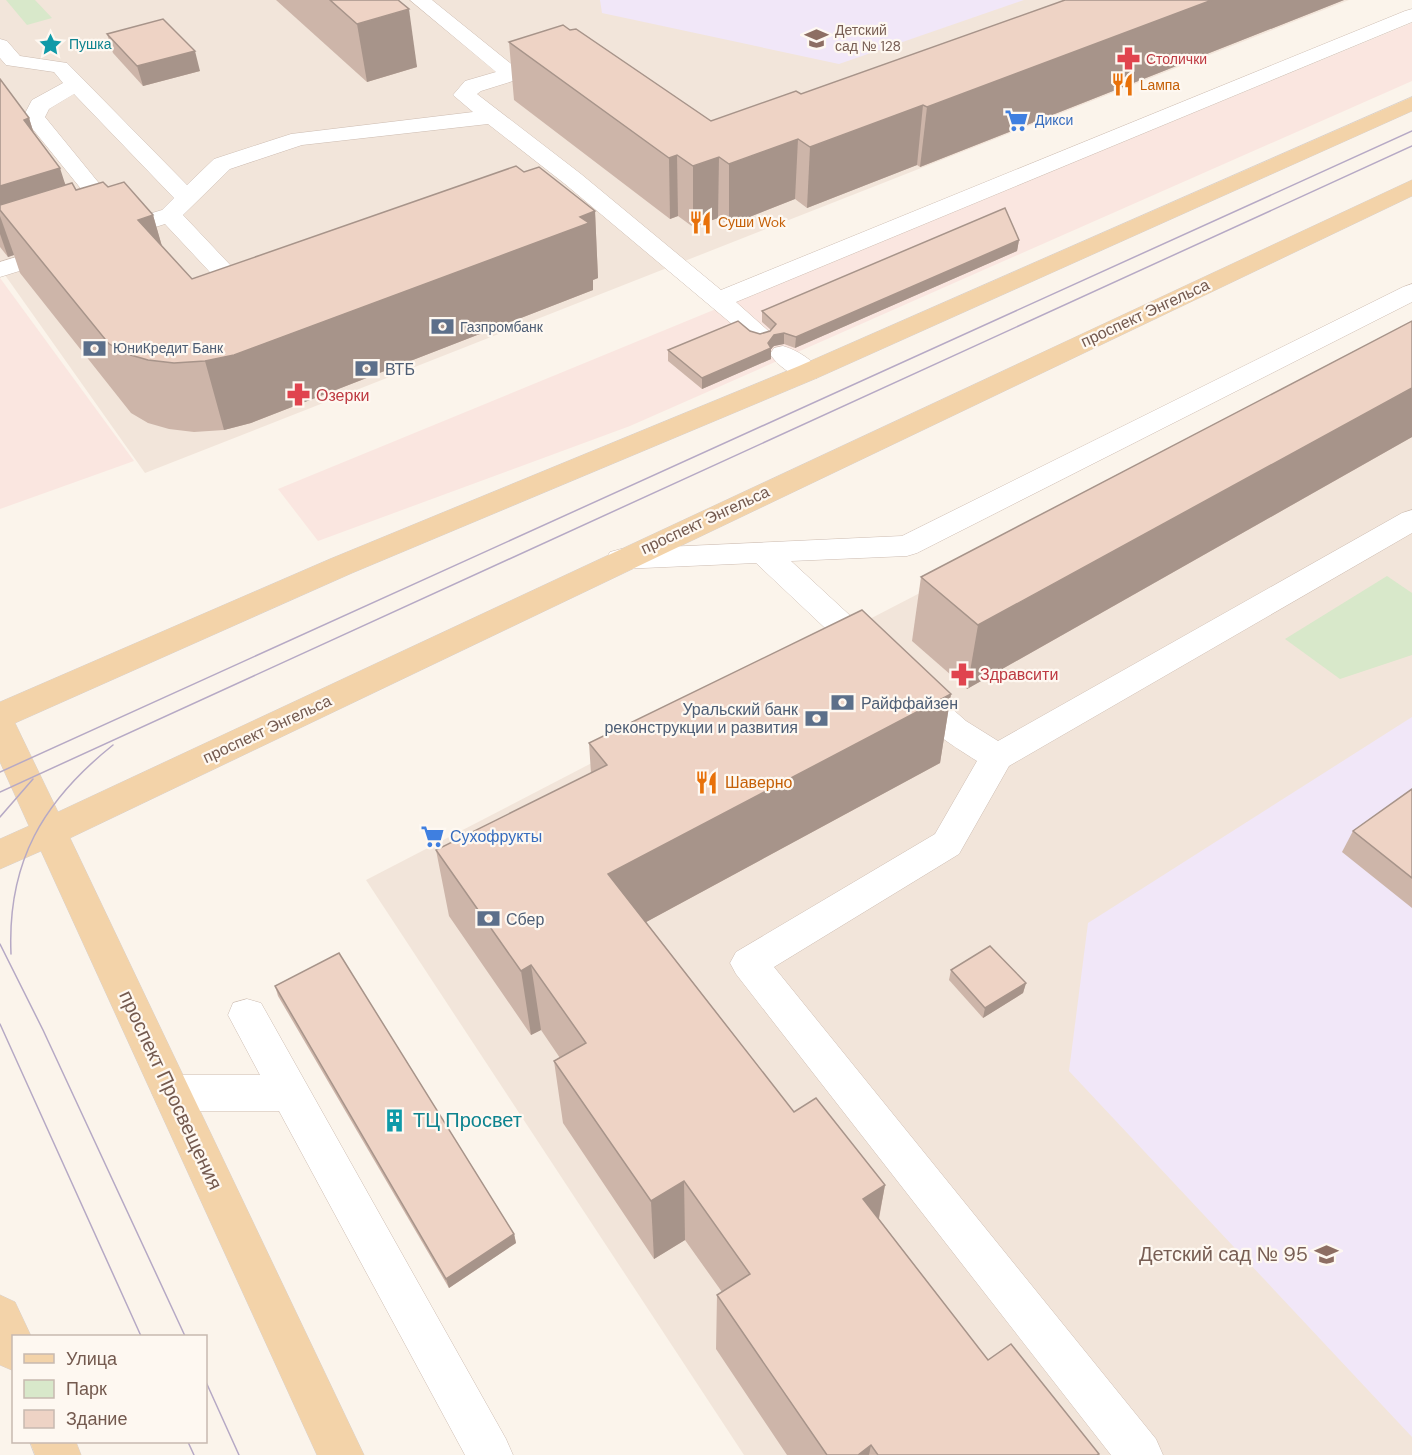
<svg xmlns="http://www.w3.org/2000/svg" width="1412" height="1455" font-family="'DM Sans',sans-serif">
<rect width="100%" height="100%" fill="#fbf4eb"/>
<g fill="#f2e5da">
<path d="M0,0h1349l-1204,473 -145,-205z"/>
<path d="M1412,338v1117h-668l-378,-575z"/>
</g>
<g fill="#fae6e0">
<path d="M1412,23v58l-782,345 -312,115 -40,-52z"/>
<path d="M0,278l134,183 -134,48z"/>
</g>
<g fill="#f1e7f8">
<path d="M600,0h424l-185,64 -237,-51z"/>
<path d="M1412,717v720l-343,-366 19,-148z"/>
</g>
<g fill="#d8e8ca">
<path d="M6,0h29l17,18 -25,7z"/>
<path d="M1387,576l25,17v62l-72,24 -55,-40z"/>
</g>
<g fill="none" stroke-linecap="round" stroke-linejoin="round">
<defs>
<g id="minor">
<path d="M410,0h22l83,67 39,-11 7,2 3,4 -3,4 -80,25 -4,3 104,80 140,116 684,-279 7,-2v13l-676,280 37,33 -4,5 -9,3 -9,-3 -186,-156 -77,-60 -186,21 -72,24 -47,46 67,71 11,2 4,5c-7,9 -18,10 -29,7l-71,-76 -51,16 -8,-2 -4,-5 4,-5 5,-2 -88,-109 9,-17 31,-17 -9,-11 -48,-7 -6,-7v-19l7,2 13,15 47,7 120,122 27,-26 77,-25 182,-22 -20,-17 12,-14 31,-9zM74,94l100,104 -12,12 -33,10 -84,-103 4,-8z"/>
<path d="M59,244l9,2 3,5 -3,5 -68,21v-15z"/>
<path d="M1412,284v18l-495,251 -10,3 -116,5 91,84 5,8 -5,8 -11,3 -11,-3 -104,-98 -135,6 -11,-3 -4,-7 4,-7 11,-3 281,-13 501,-249z"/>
<path d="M783,346c14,4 30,14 38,26l-4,6c-17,4 -37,-9 -47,-24l4,-6z"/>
<path d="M1412,510v23l-403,233 -50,88 -185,113 382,472 7,16h-52l-375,-481 -6,-11 6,-11 199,-118 42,-73c-27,-17 -64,-40 -80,-69l5,-8 11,-4 11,4 42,37 32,20 404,-228z"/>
<path d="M247,999l14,4 245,436 7,16h-48l-186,-344h-107l-14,-5 -6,-13 6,-13 14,-5h88l-32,-60 5,-12z"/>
</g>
<g id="major">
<path d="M1412,97v14l-595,267 -465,195 -337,150 43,89 1354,-632v16l-1342,642 294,617h-47l-276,-604 -41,18v-30l29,-13 -29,-64v-60l330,-143 469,-193z"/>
<path d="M0,1295l15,7 16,34h-17v35l-14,-6z"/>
<path d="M30,1442h46l5,13h-46z"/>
</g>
</defs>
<use href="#minor" stroke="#cdbcb1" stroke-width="1"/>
<use href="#major" stroke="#d8d1ce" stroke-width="1"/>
<use href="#minor" fill="#fff" fill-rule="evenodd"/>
<use href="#major" fill="#f3d3a9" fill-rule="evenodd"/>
<g stroke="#b6a9c5" stroke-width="1.5">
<path d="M0,772l1412,-641"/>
<path d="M0,792l1412,-646"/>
<path d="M0,817l33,-38"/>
<path d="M0,944l43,86 142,306"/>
<path d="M11,954c-4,-92 32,-153 102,-209"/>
<path d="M0,1024l141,312"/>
<path d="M206,1382l33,73"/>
<path d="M188,1442l6,13"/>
</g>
</g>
<g fill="#cdb5a9">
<path d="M276,0h122l19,67 -50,15z"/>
<path d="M1065,0h279l-424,167 -3,-2 -110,43 -12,-9 -66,26 -11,-7 -25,9 -15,-11 -8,3 -156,-119 -5,-58 202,79 90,-27z"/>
<path d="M107,34l93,37 -57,15 -30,-33z"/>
<path d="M0,79l29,39 4,13 33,54 10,5 32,-3 45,28 9,32 30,32 332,-107 71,39 3,67 -5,2v10l-342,133 -27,7 -30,2 -25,-3 -21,-6 -17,-10 -111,-140 -6,-18 -6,2 -8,-10z"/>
<path d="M1019,240l-2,11 -222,97 -11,-4 -10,2 -3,3v10l-69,30 -34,-28v-11l82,-19 10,3 10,-3 1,-1 -9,-8v-11z"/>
<path d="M1412,321v116l-445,252 -55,-48 9,-64z"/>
<path d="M951,694l-11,69 -294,159 148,190 91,73 -6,34 109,141 110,95h-311l-71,-106 1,-54 5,-3 -37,-52 -31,19 -91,-136 -9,-62 6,-3 -19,-28 -10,5 -82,-119 -13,-66 155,-77 -2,-30z"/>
<path d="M1412,789v119l-70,-56 11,-21z"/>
<path d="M951,970l75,13 -3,10 -40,25 -34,-38z"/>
<path d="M275,986l239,248 2,9 -67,45 -171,-292z"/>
</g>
<g fill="#a7948a">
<path d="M1212,0h132l-424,167 7,-60z"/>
<path d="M409,9l8,58 -50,15 -10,-58z"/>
<path d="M195,51l5,20 -57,15 -6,-20z"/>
<path d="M923,105l-6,60 -110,43 3,-61z"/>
<path d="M29,118l17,54 14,-4 21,66 -81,-24v-24l24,-66z"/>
<path d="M798,139l-3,60 -66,26v-61z"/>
<path d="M677,155l1,61 -8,3 -1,-61z"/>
<path d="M719,157l-1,61 -25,9v-61z"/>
<path d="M595,211l3,67 -5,2v10l-342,133 -27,7 -19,-69z"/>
<path d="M153,215l19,66 -34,-61z"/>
<path d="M0,216l14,39 -6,2 -8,-23z"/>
<path d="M1019,240l-2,11 -222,97 1,-11z"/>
<path d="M784,333v11l-10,2 -3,3v10l-69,30v-11l66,-35 6,-8z"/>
<path d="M1412,388v49l-445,252 11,-64z"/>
<path d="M951,694l-11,69 -327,177 -5,-66z"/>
<path d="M531,965l10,65 -10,5 -10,-64z"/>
<path d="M1026,983l-3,10 -40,25 2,-10z"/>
<path d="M684,1181l1,59 -31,19 -3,-58z"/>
<path d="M885,1185l-11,58 -11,-44z"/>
<path d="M514,1234l2,9 -67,45 -3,-9z"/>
<path d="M871,1445l-2,10h-11z"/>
</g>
<g fill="#eed3c5" stroke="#a7948a" stroke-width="1.5">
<path d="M330,0h68l11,9 -52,15z"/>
<path d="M1065,0h147l-285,107 -4,-2 -113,42 -12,-8 -69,25 -10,-7 -26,9 -16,-11 -8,3 -160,-116 54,-17 7,5 6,-1 135,92 85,-30 5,3z"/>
<path d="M163,19l32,32 -58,15 -30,-32z"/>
<path d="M0,79l29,39 -5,2 36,48 -60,18z"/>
<path d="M516,166l8,6 15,-5 56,44 -15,6 9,6 -355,132 -29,6 -31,2 -26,-3 -21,-6 -18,-10 -109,-134v-5l72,-22 4,7 27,-8 5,5 16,-5 29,33 -15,5 54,59z"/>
<path d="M1005,208l14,32 -223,97 -12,-4 -10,2 -6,8 3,5 -69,30 -34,-28 70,-29 12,10 10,3 10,-3 6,-7 -14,-13z"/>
<path d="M1412,321v67l-434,237 -57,-48z"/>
<path d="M862,610l89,84 -343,180 186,238 22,-14 69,87 -22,14 125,161 23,-16 88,110 -2,1h-219l-7,-10 -13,10h-31l-110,-160 33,-21 -66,-93 -33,20 -97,-140 32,-18 -55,-78 -10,6 -85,-121 171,-85 -18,-22z"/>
<path d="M1412,789v89l-59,-47z"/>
<path d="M990,946l36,37 -41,25 -34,-38z"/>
<path d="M339,953l175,281 -68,45 -171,-293z"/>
</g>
<defs>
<symbol id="school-bare" viewBox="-9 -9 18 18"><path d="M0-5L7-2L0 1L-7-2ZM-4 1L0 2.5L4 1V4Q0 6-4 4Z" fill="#8d6e63" stroke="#fef8f1" stroke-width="2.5" paint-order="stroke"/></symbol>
<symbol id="sight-bare" viewBox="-9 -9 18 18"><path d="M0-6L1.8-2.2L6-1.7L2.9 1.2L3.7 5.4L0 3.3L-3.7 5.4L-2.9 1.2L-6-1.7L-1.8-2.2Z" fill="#0f9aa8" stroke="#fef8f1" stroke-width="2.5" paint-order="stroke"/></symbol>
<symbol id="pharmacy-bare" viewBox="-9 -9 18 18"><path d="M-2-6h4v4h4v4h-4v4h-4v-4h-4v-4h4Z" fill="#e0444e" stroke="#fef8f1" stroke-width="2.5" paint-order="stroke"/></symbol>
<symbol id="restaurant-bare" viewBox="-9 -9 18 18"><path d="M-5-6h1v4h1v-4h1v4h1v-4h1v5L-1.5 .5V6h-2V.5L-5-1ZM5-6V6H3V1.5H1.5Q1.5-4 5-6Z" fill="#e8710a" stroke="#fef8f1" stroke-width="2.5" paint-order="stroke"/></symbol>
<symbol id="supermarket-bare" viewBox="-9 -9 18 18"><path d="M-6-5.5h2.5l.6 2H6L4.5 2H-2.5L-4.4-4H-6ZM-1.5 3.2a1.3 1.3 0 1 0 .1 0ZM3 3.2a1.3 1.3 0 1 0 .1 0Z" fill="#3f7fe0" stroke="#fef8f1" stroke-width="2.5" paint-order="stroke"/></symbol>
<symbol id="bank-bare" viewBox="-9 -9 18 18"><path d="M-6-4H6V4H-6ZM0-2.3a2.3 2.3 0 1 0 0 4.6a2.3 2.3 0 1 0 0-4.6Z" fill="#5c6f8a" stroke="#fef8f1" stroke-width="2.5" paint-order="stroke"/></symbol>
<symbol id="building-bare" viewBox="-9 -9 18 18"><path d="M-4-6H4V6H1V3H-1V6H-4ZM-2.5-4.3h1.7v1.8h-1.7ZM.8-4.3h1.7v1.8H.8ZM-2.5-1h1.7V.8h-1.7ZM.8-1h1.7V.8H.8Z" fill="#0f9aa8" stroke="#fef8f1" stroke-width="2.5" paint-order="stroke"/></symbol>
</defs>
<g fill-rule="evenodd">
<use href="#school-bare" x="800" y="22" width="33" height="33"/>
<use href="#sight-bare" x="34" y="28" width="33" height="33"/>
<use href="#pharmacy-bare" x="1112" y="42" width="33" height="33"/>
<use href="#restaurant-bare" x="1106" y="68" width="33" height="33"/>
<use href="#supermarket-bare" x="1000" y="104" width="33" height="33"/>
<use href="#restaurant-bare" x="684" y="206" width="33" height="33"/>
<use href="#bank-bare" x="426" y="310" width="33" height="33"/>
<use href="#bank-bare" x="78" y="332" width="33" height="33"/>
<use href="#bank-bare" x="350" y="352" width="33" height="33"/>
<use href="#pharmacy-bare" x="282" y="378" width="33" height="33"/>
<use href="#pharmacy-bare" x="946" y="658" width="33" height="33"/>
<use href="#bank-bare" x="826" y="686" width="33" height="33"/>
<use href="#bank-bare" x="800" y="702" width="33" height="33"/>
<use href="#restaurant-bare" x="690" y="766" width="33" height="33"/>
<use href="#supermarket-bare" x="416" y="820" width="33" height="33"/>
<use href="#bank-bare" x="472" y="902" width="33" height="33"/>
<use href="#building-bare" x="378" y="1104" width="33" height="33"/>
<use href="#school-bare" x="1310" y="1238" width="33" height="33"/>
</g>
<g text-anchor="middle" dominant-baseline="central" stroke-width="4.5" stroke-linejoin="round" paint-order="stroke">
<g font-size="14" fill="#785e54" stroke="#fef8f1" text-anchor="start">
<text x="835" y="30">Детский<tspan x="835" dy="16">сад № 128</tspan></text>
</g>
<g font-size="14" fill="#0d838f" stroke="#fef8f1" text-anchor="start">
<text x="69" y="44">Пушка</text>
</g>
<g font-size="14" fill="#be3a42" stroke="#fef8f1" text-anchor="start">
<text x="1146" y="59">Столички</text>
</g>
<g font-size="14" fill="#c56008" stroke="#fef8f1" text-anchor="start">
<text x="1140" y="85">Lампа</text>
<text x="718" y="222">Суши Wok</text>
</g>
<g font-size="14" fill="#366cbe" stroke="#fef8f1" text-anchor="start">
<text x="1035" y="120">Дикси</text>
</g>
<g font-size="14" fill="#4e5e75" stroke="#fef8f1" text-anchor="start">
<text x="460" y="327">Газпромбанк</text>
<text x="113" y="348">ЮниКредит Банк</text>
</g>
<g font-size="16" fill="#745a4f" stroke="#fef8f1">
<text transform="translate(1145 313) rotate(-25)">проспект Энгельса</text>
<text transform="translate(705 520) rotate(-25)">проспект Энгельса</text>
<text transform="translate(267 729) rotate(-25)">проспект Энгельса</text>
</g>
<g font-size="16" fill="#4e5e75" stroke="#fef8f1" text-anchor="start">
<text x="385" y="369">ВТБ</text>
<text x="861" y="703">Райффайзен</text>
<text x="798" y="709" text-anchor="end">Уральский банк<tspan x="798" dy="18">реконструкции и развития</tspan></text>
<text x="506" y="919">Сбер</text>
</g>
<g font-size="16" fill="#be3a42" stroke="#fef8f1" text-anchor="start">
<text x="316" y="395">Озерки</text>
<text x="980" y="674">Здравсити</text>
</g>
<g font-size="16" fill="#c56008" stroke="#fef8f1" text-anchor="start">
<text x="725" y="782">Шаверно</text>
</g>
<g font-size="16" fill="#366cbe" stroke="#fef8f1" text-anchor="start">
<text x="450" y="836">Сухофрукты</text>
</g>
<g font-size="20" fill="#745a4f" stroke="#fef8f1">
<text transform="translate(171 1090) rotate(65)">проспект Просвещения</text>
</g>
<g font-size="20" fill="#0d838f" stroke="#fef8f1" text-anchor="start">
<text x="413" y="1120">ТЦ Просвет</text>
</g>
<g font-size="20" fill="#785e54" stroke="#fef8f1" text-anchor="end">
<text x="1308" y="1254">Детский сад № 95</text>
</g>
</g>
<rect x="12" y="1335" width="195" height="108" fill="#fef8f1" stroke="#c7b9b0" stroke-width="1.5"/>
<rect x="24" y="1354" width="30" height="9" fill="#f3d3a9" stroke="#c7b9b0" stroke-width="1.5"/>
<text x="66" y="1365" font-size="18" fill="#745a4f">Улица</text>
<rect x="24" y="1380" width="30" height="18" fill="#d8e8ca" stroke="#c7b9b0" stroke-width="1.5"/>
<text x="66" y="1395" font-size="18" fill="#745a4f">Парк</text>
<rect x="24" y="1410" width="30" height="18" fill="#eed3c5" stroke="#c7b9b0" stroke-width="1.5"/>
<text x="66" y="1425" font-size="18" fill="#745a4f">Здание</text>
</svg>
